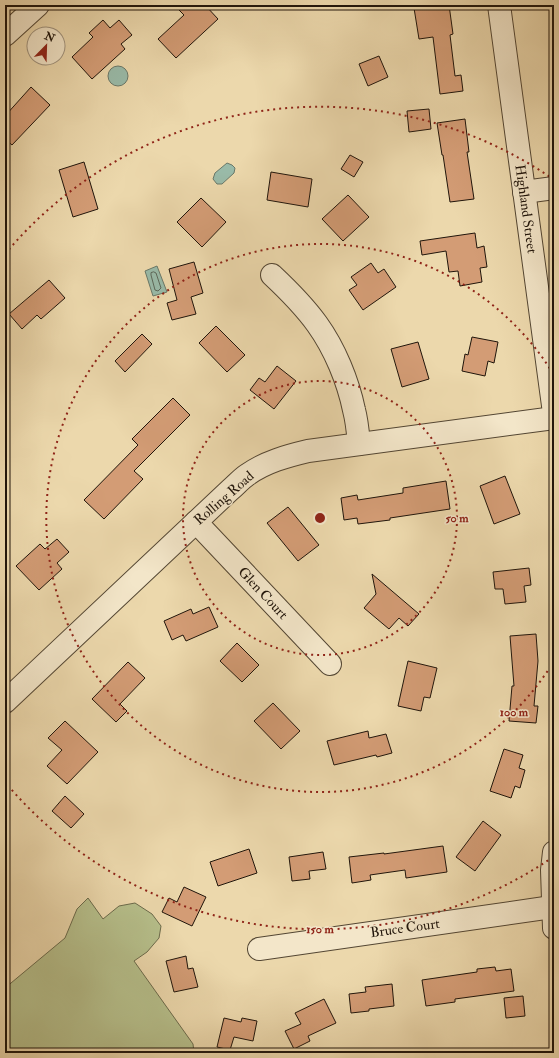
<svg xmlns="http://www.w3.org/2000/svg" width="559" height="1058" font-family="'IM FELL Double Pica',serif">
<rect width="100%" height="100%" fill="#ecd8ac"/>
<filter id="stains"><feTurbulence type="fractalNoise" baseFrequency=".005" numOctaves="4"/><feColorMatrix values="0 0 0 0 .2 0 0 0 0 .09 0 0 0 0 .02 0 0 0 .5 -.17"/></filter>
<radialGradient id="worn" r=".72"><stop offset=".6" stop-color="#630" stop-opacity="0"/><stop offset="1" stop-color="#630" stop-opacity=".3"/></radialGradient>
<path fill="#b6bf8b" stroke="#6b6a4b" d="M88,898l15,21 16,-13 16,-3 17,11 9,12 -2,12 -12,14 -13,9 59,83 1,9h-189v-65l60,-50 12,-29z"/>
<g fill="#99baa8" stroke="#697869">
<circle cx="118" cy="76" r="10"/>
<path d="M227,163l5,2 3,3 -1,5 -12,11h-5l-4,-5 2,-6z"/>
<path d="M157,266l10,26 -14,4 -8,-25z"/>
</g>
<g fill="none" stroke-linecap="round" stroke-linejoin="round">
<path stroke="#5c685a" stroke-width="1" d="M154,272l2,1 5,15 -3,3 -3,-1 -4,-15v-2z"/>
</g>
<g fill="#d39c75" stroke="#20150b">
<path d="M174,5h31l13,14 -42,39 -18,-19 26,-24z"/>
<path d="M438,5h11l4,29 -3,1 5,41 6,-1 2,16 -23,3 -7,-57 -14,2 -5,-31z"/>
<path d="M103,20l7,8 9,-8 13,15 -11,9 4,5 -33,30 -20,-22 21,-20 -4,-4z"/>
<path d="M379,56l9,21 -20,9 -9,-22z"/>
<path d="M31,87l19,18 -38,40 -7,-6v-23z"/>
<path d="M429,109l2,20 -22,3 -2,-21z"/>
<path d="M465,119l4,33h-2l7,47 -24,3 -7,-47h-1l-5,-32z"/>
<path d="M350,155l13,7 -9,15 -13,-8z"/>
<path d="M84,162l14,47 -25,8 -14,-47z"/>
<path d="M271,172l41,7 -4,28 -41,-7z"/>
<path d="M348,195l21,22 -26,24 -21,-22z"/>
<path d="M201,198l25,24 -24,25 -25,-25z"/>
<path d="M475,233l2,15 7,-2 3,21 -7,1 2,14 -22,4 -2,-15 -9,1 -3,-21 -24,4 -2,-14z"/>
<path d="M194,262l9,31 -12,4 5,17 -24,6 -5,-17 10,-3 -8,-31z"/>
<path d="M371,263l7,10 6,-4 12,18 -33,23 -14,-20 8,-5 -6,-8z"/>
<path d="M49,280l16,18 -24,21 -4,-4 -15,14 -13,-15z"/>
<path d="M216,326l29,29 -18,17 -28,-29z"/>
<path d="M142,334l10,10 -27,28 -10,-11z"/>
<path d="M472,337l26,5 -4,21 -6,-2 -3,15 -23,-5 3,-17 3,1z"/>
<path d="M418,342l11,37 -27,8 -11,-38z"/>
<path d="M277,366l19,15 -22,28 -24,-19 9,-12 6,4z"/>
<path d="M173,398l17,17 -56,56 9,8 -39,40 -20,-19 54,-55 -6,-6z"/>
<path d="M505,476l15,38 -26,10 -14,-38z"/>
<path d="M446,481l4,28 -60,9v2l-32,4 -1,-6 -13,2 -3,-22 16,-3 1,5 45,-7v-5z"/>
<path d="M288,507l31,38 -21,16 -31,-38z"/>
<path d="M57,539l12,13 -12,11 5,6 -23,21 -23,-24 24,-22 5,5z"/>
<path d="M529,568l2,17 -7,1 2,16 -21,2 -2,-15h-8l-2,-17z"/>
<path d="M372,574l47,40 -11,12 -9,-8 -10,11 -25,-21 12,-14z"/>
<path d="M209,607l9,20 -32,14 -3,-6 -11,5 -8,-19 27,-12 2,5z"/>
<path d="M536,634l2,27 -4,45h4l-2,17 -27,-2 3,-35h2l-4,-50z"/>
<path d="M237,643l22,22 -17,17 -22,-21z"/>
<path d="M408,661l29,7 -7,30 -6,-1 -3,14 -23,-5z"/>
<path d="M128,662l17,16 -25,26 7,7 -11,11 -24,-23z"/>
<path d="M273,703l27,28 -19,18 -27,-28z"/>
<path d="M65,721l33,31 -31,32 -20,-18 15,-16 -14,-12z"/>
<path d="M368,731l1,7 17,-4 6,19 -15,4 -1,-2 -42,10 -7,-24z"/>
<path d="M504,749l19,6 -4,13 6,2 -5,18 -5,-2 -4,12 -21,-7z"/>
<path d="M65,796l19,18 -13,14 -19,-17z"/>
<path d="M483,821l18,14 -26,36 -19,-14z"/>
<path d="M443,846l4,26 -41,6 -1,-8 -35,5 1,5 -19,3 -3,-26 35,-4v1z"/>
<path d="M249,849l8,24 -39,13 -8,-24z"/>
<path d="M323,852l3,17 -17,2 1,8 -18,2 -3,-24z"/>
<path d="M184,887l22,10 -14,29 -30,-14 7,-14 8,4z"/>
<path d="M186,956l2,13 5,-1 5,19 -24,5 -8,-31z"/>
<path d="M495,967l1,4 15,-2 3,22 -59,8v3l-29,4 -4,-26 55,-8v-3z"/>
<path d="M392,984l2,22 -25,3v2l-18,2 -2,-19 17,-2 -1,-5z"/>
<path d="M523,996l2,20 -19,2 -2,-20z"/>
<path d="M324,999l12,24 -28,13 2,5 -16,8 -9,-18 16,-7 -6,-11z"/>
<path d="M224,1018l17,4 1,-4 15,3 -4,20 -19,-4 -4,13 -13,-3z"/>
</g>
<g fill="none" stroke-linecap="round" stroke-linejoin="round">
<defs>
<g id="minor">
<path d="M499,5l55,408"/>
<path d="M5,35l33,-30"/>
<path d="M524,192l30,-4"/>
<path d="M272,275c16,15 32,31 45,49 18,25 31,57 37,86 3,11 4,23 5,34"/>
<path d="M196,522l134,142"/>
<path d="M5,702l225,-212c6,-5 11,-11 17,-15 18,-13 40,-19 61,-24l246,-33"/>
<path d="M554,852l-2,18 2,58"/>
<path d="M259,949l293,-42"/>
</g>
</defs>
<use href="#minor" stroke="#534633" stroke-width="24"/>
<use href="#minor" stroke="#f3e6c9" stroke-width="22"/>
</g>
<g fill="none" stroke="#8f2418" stroke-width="2" stroke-dasharray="2 4">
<circle cx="320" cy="518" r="137"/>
<path d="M554 661A274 274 0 1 1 554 375"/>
<path d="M553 857A411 411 0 0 1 5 782M5 254A411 411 0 0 1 553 179"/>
</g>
<g text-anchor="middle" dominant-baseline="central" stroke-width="3" stroke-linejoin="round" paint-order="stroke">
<g font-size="14" fill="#20150b" stroke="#f3e6c9">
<text transform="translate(526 209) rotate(82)">Highland Street</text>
<text transform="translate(224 498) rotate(-41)">Rolling Road</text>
<text transform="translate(263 593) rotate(47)">Glen Court</text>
<text transform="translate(405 928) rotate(-8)">Bruce Court</text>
</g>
</g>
<circle cx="320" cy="518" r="6" fill="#8f2418" stroke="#f3e6c9" stroke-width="2"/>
<g font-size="12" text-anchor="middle" font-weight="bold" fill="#8f2418" stroke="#f3e6c9" stroke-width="3" stroke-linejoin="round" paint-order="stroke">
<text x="457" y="522">50 m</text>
<text x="514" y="716">100 m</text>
<text x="320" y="933">150 m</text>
</g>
<rect width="559" height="1058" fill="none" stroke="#ecd8ac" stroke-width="20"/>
<rect x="6" y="6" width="547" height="1046" fill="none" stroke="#20150b" stroke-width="2"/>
<rect x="10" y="10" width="539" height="1038" fill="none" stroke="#20150b"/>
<g transform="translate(46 46) rotate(23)"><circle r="19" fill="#f3e6c9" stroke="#9f927d"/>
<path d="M0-3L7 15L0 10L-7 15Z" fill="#8f2418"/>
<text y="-6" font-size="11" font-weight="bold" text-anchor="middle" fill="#20150b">N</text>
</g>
<rect width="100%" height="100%" filter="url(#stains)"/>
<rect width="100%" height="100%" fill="url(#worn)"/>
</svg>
